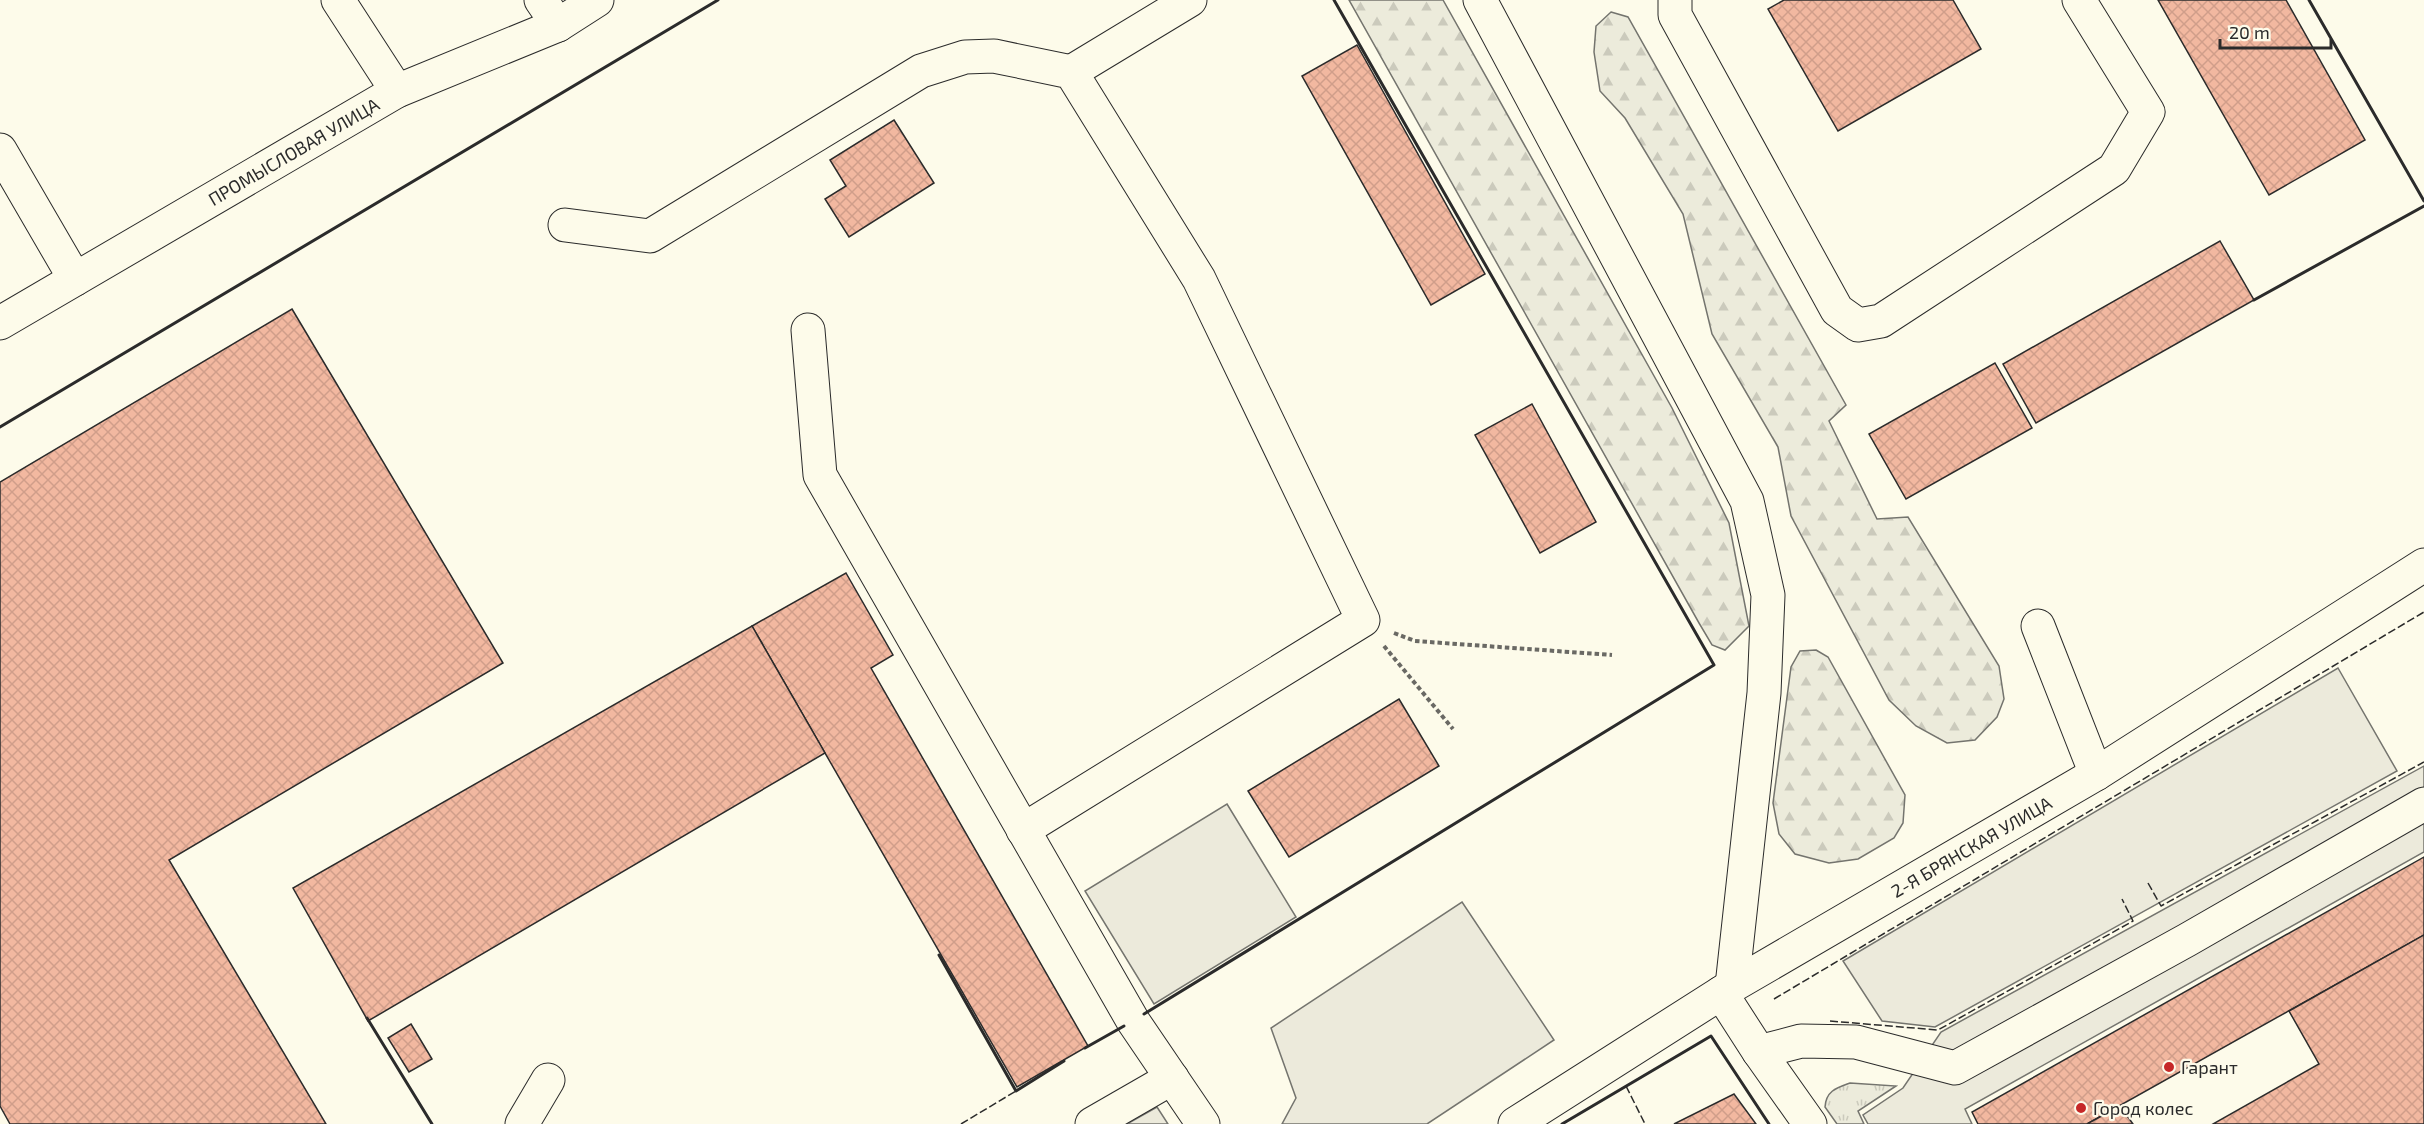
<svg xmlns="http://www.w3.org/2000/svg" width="2424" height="1124" font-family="'Exo 2',sans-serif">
<defs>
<pattern id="grass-tufts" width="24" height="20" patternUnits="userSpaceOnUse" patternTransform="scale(1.5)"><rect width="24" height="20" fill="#ecebdb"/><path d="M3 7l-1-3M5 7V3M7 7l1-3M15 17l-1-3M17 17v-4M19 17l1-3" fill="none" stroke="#cbcabc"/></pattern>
<pattern id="forest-firs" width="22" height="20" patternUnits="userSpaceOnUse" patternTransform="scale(1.5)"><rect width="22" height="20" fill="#ecebdb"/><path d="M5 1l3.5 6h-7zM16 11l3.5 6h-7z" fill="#cbcabc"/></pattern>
<pattern id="building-cross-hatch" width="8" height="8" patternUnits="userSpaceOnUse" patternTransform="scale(1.5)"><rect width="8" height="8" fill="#f2b8a0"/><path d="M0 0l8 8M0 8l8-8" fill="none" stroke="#d09e8a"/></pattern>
</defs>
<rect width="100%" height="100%" fill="#fdfbea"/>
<path fill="url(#grass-tufts)" stroke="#74746e" stroke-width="1.5" d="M1850,1083l46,3 -38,25 6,13h-27l-12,-17c1,-16 11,-19 25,-24z"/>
<g fill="url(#forest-firs)" stroke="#74746e" stroke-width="1.5">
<path d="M1349,0h94l229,408 57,115 20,103 -24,24 -13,-5 -13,-22z"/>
<path d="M1611,12l17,5 218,388 -17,16 48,98 31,-2 91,149 5,33 -7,18 -22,23 -28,3 -31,-17 -27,-26 -98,-184 -13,-69 -66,-113 -29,-120 -58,-96 -25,-27 -6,-39 2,-26z"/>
<path d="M1816,650l12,7 77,138 -2,28 -9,15 -36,21 -29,4 -34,-9 -16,-20 -6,-31 18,-136 9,-16z"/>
</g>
<g fill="#eceadb" stroke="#74746e" stroke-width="1.5">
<path d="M2338,668l59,103 -462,256 -53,-6 -39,-60z"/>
<path d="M2424,766v86l-459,257 7,15h-104l-5,-9 40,-27 38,-56z"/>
<path d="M1227,804l69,113 -142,87 -69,-113z"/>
<path d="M1462,902l92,138 -127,84h-145l14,-26 -25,-70z"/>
<path d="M1157,1107l11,17h-41z"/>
</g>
<g fill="url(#building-cross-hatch)" stroke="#2b2b2b" stroke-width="1.5">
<path d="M1784,0h169l28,49 -143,82 -70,-122z"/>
<path d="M2158,0h128l79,140 -96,55z"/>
<path d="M1357,45l128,229 -54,31 -129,-229z"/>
<path d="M894,120l40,63 -85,54 -24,-38 21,-13 -16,-26z"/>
<path d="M2220,241l34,59 -218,123 -33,-59z"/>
<path d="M292,309l211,354 -334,197 157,264h-316l-10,-18v-624z"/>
<path d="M1995,363l37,65 -126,71 -37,-65z"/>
<path d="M1532,404l64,118 -56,31 -65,-118z"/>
<path d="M846,573l47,82 -22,13 217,378 -71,41 -265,-461z"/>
<path d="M752,626l73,127 -457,268 -75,-133z"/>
<path d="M1399,699l40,67 -150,91 -41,-66z"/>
<path d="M2424,857v78l-337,189h-109l-6,-12z"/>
<path d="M2424,935v189h-211l106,-60 -30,-53z"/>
<path d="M411,1024l21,35 -23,13 -21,-34z"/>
<path d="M1734,1094l22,30h-82z"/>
<path d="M2120,1106l13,18h-46z"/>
</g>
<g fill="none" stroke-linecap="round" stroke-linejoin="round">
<defs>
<g id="minor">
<path d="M338,0l59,91"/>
<path d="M541,0l17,25"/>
<path d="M1480,0l267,501 21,94 -4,98 -32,293"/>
<path d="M1675,0v15l162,295 21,15 23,-4 233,-152 34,-57 -69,-112"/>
<path d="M1071,72l119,-72"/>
<path d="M0,150l75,129"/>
<path d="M565,225l85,11 271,-165 44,-14 29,-1 77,16 128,207 164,341 -340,210"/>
<path id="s1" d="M0,323l397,-232 161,-66 39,-25"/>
<path d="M808,330l12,145 313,546 70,103"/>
<path d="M2038,626l58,148"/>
<path d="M1721,993l38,59 51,72"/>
<path d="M1759,1052l42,-11 55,1 99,26 232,-128 237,-136"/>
<path d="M522,1124l26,-44"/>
<path d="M1092,1124l80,-46"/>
<path id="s2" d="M1515,1124l217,-138 364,-212 328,-209"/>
</g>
</defs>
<use href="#minor" stroke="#2b2b2b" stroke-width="35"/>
<g stroke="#6a6964" stroke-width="4" stroke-dasharray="4.5 3" stroke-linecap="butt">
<path d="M1394,633l21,8 197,14"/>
<path d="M1384,646l69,83"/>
</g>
<use href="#minor" stroke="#fdfbea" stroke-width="33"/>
<g stroke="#2b2b2b" stroke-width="1.5" stroke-dasharray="8 3" stroke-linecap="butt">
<path d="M2148,883l13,23 263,-144"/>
<path d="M1774,999l650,-387"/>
<path d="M1830,1021l108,9 195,-109 -11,-22"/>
<path d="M1626,1086l19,38"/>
<path d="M961,1124l55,-33"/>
</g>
<g stroke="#2b2b2b" stroke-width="3">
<path d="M2309,0l115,201"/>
<path d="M2254,300l170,-94"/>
<path d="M0,427l718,-427"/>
<path d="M939,955l77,136 48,-30"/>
<path d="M1144,1014l570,-349 -380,-665"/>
<path d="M367,1018l65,106"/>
<path d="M1085,1048l39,-22"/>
<path d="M1562,1124l149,-88 58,88"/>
</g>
</g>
<g fill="#c62828" stroke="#fdfbea" stroke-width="2">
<circle cx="2169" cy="1067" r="6"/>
<circle cx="2081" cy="1108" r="6"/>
</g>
<g text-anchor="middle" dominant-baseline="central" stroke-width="4.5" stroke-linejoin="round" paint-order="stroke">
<g font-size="18" fill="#2b2b2b" stroke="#fdfbea">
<text stroke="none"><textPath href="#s1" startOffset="340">ПРОМЫСЛОВАЯ УЛИЦА</textPath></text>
<text stroke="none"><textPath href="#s2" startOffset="534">2-Я БРЯНСКАЯ УЛИЦА</textPath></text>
</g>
<g font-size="18" fill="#2b2b2b" stroke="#fdfbea" text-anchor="start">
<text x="2181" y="1067">Гарант</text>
<text x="2093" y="1108">Город колес</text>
</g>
</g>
<path d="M2220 39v9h111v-9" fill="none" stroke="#2b2b2b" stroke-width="3"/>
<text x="2229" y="39" font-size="18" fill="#2b2b2b" stroke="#fdfbea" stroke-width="4.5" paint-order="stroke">20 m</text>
</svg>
